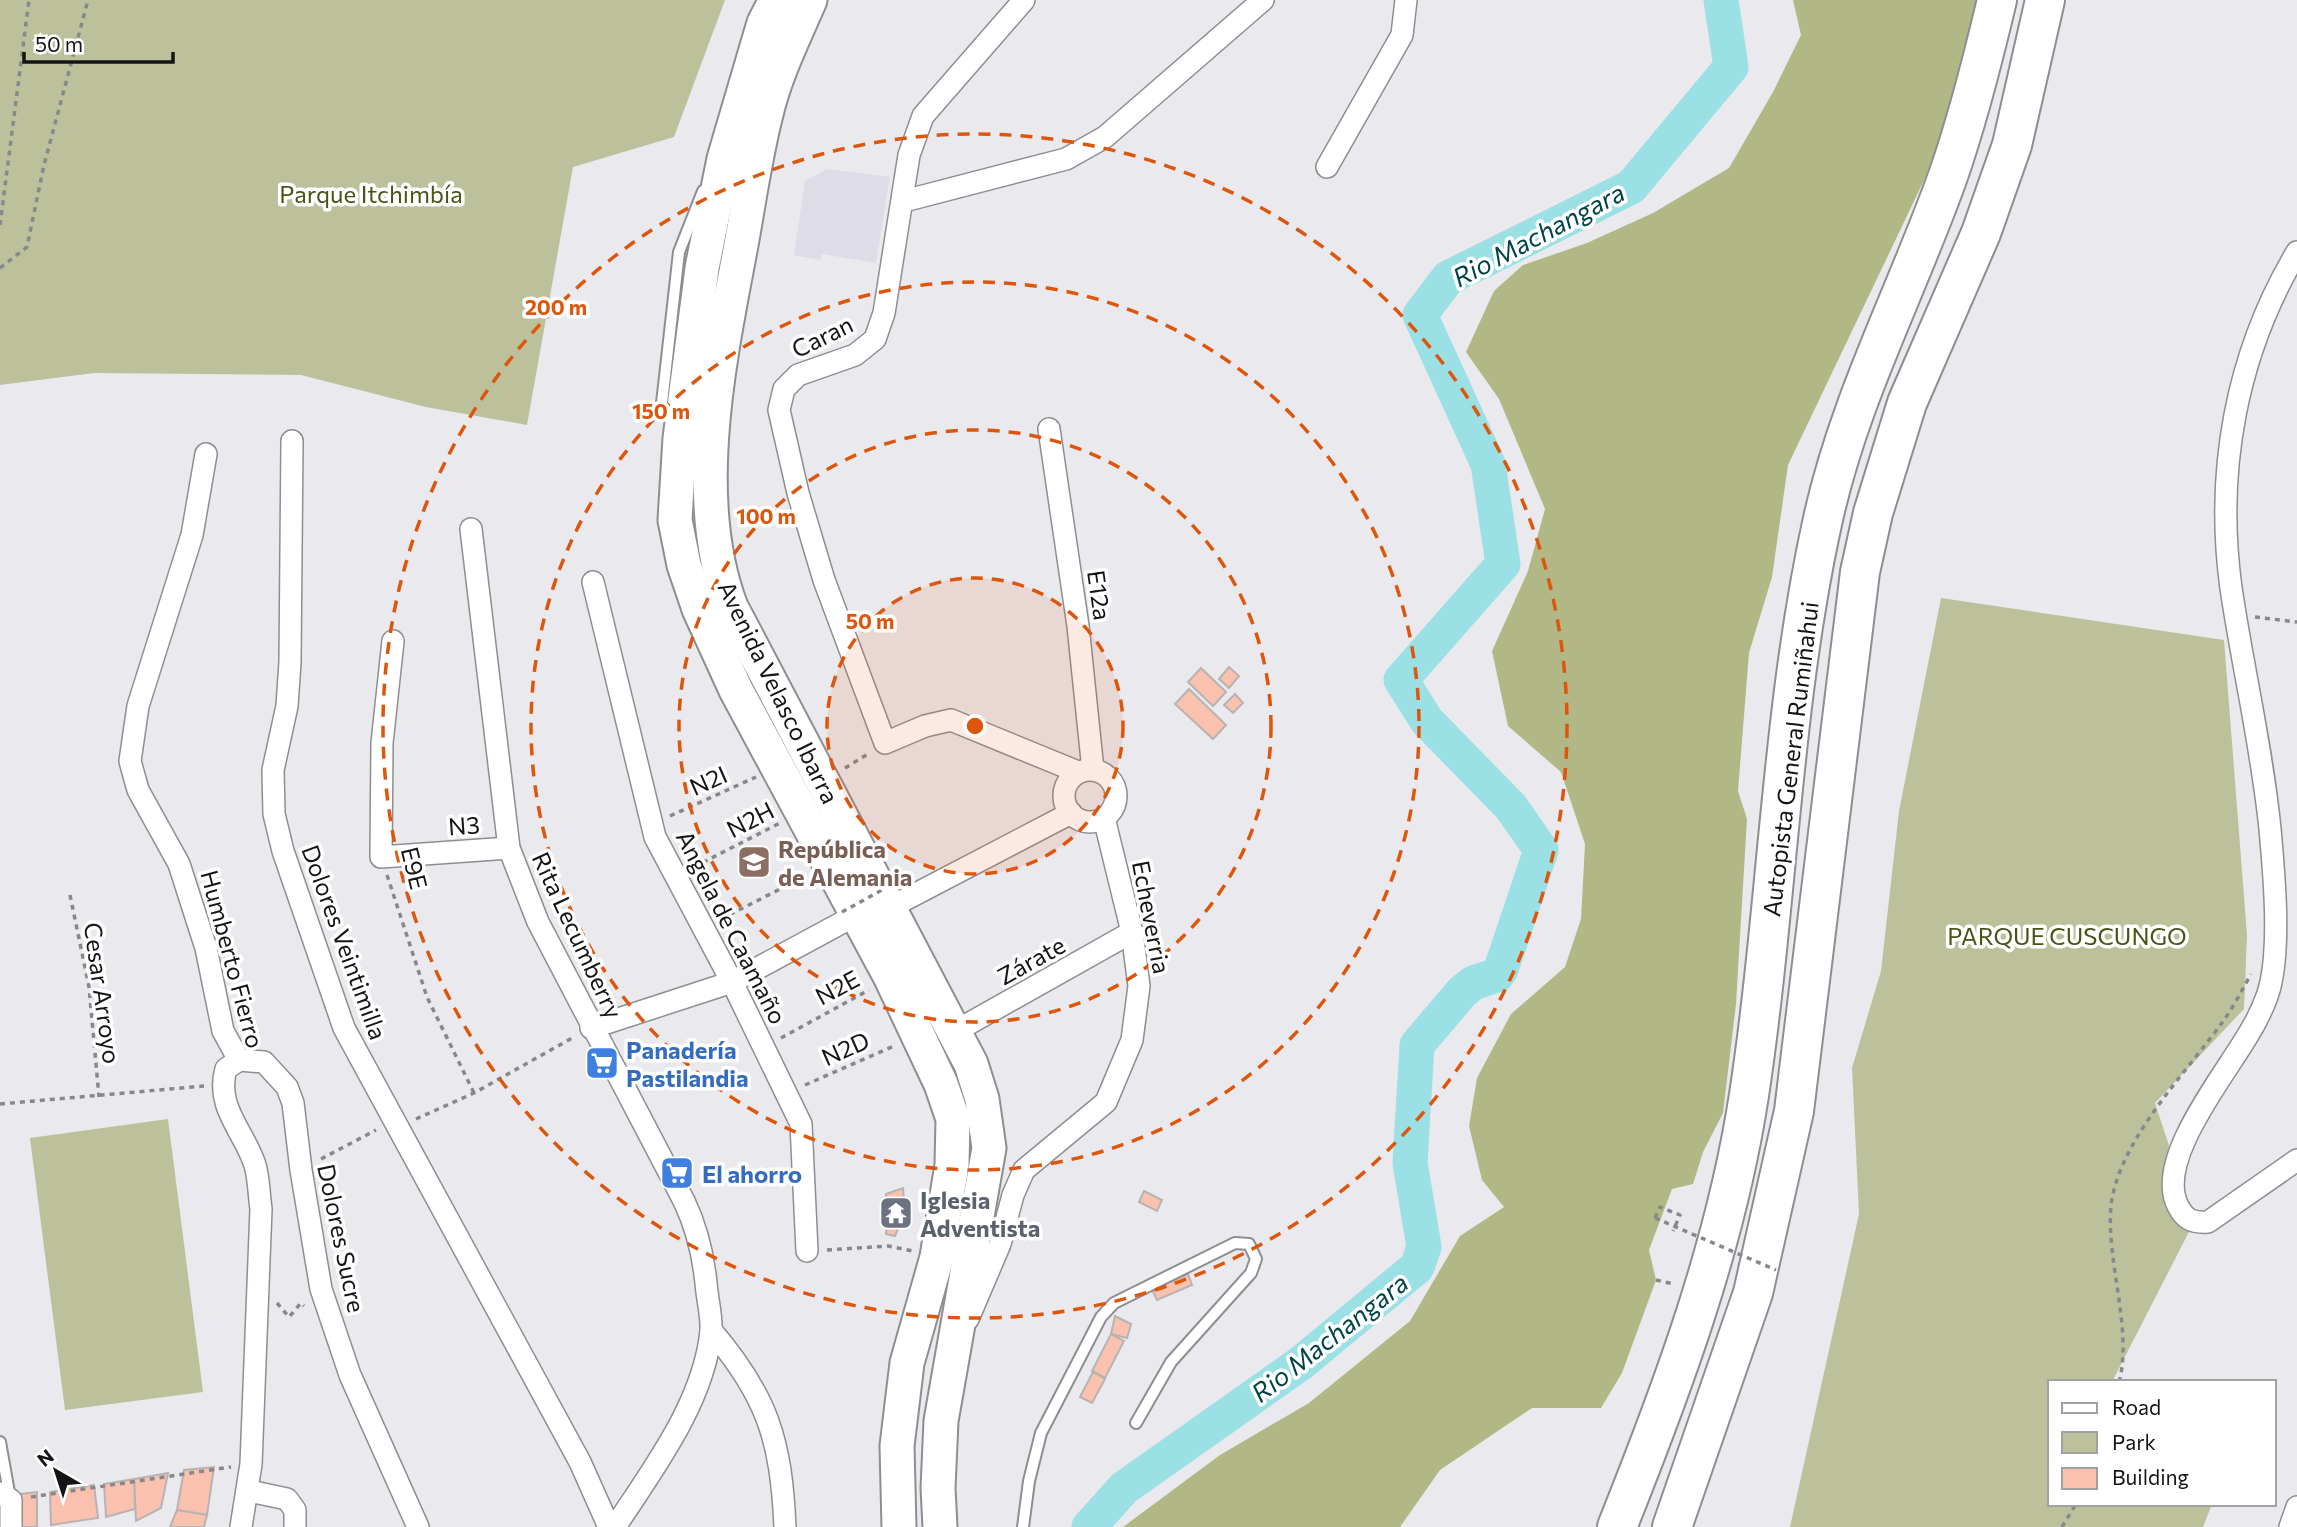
<svg xmlns="http://www.w3.org/2000/svg" width="2297" height="1527" font-family="Commissioner,sans-serif">
<rect width="100%" height="100%" fill="#eaeaee"/>
<path fill="#dddce7" d="M827,169l63,8 -14,86 -54,-9 -2,6 -26,-5 11,-74z"/>
<g fill="#bcc19c">
<path d="M0,0h725l-51,137 -101,30 -46,258 -101,-18 -125,-32 -207,-2 -94,12z"/>
<path d="M1941,598l283,42 23,295 -3,74 -89,94 39,119 -82,160h-62v122h162l-9,23h-413l69,-313 -7,-146 29,-97 18,-160z"/>
<path d="M168,1119l35,273 -138,18 -35,-272z"/>
</g>
<path fill="#b1b885" d="M1793,0h186l-31,130 -160,335 -16,112 -23,76 -11,138 9,28 -11,185 -13,109 -20,39 -10,32 -21,5 -23,61 7,30 -34,93 -21,35h-69l-92,62 -40,57h-277l97,-72 89,-52 101,-82 50,-85 44,-29 -22,-27 -13,-54 8,-48 34,-64 54,-47 16,-48 4,-75 -24,-72 -53,-46 -16,-75 36,-80 17,-62 -46,-110 -33,-47 28,-61 29,-26 64,-22 66,-30 76,-45 44,-76 28,-57z"/>
<g fill="none" stroke-linecap="round" stroke-linejoin="round">
<path stroke="#9ae0e5" stroke-width="35" d="M1089,1527l35,-39 177,-125 116,-96 7,-20 -14,-84 7,-118 45,-53 11,-9 24,-8 4,-6 40,-119 -30,-43 -84,-86 -26,-41 102,-116 -15,-100 -68,-149 28,-37 183,-91 100,-120 -10,-67"/>
</g>
<g fill="#fac2ae" stroke="#b7b3b2" stroke-width="2">
<path d="M1229,667l10,9 -10,12 -10,-9z"/>
<path d="M1201,668l25,24 -13,14 -25,-24z"/>
<path d="M1189,689l37,36 -13,14 -38,-35z"/>
<path d="M1235,694l8,9 -10,10 -9,-8z"/>
<path d="M903,1188l2,24 -10,24 -9,-2 2,-20 -2,-20z"/>
<path d="M1144,1191l18,9 -5,11 -18,-9z"/>
<path d="M1188,1274l4,11 -35,15 -5,-11z"/>
<path d="M1115,1316l16,8 -4,14 -16,-4z"/>
<path d="M1111,1334l13,7 -19,37 -13,-7z"/>
<path d="M1093,1372l12,7 -13,24 -12,-6z"/>
<path d="M214,1467l-7,48 -30,-5 7,-40z"/>
<path d="M168,1473l-7,35 -25,13 -2,-42z"/>
<path d="M134,1479l1,30 -29,8 -2,-33z"/>
<path d="M94,1485l4,33 -47,7 -1,-33z"/>
<path d="M37,1492v35h-15l-17,-9 6,-23z"/>
<path d="M177,1510l30,5 -3,12h-34z"/>
</g>
<g fill="none" stroke-linecap="round" stroke-linejoin="round">
<defs>
<g id="lane">
<path d="M661,412l18,-160 24,-61"/>
<path d="M0,1442l10,56"/>
<path d="M1023,1527l6,-46 12,-48 60,-116 13,-14 121,-60 14,1 7,15 -5,14 -80,89 -35,61"/>
</g>
<g id="street">
<path d="M1024,0l-101,116 -14,39 -25,158 -9,26 -20,16 -57,20 -14,14 -5,21 19,83 26,87 61,163 40,-17 26,-6 127,52"/>
<path d="M1327,167l75,-132 4,-35"/>
<path d="M904,201l162,-42 39,-22 158,-137"/>
<path d="M2297,252c-61,102 -82,219 -66,336 12,81 31,160 39,241 4,44 10,111 1,153 -2,11 -8,25 -13,35 -20,44 -106,139 -80,189 7,14 15,17 30,16l89,-62"/>
<path d="M1049,429l29,197 15,144"/>
<path d="M292,441l-2,221 -3,44 -14,64 1,44 9,37 61,177 236,434 29,65"/>
<path d="M206,454l-14,81 -54,171 -8,55 8,29 41,74 27,84 17,83 16,29"/>
<path d="M471,529l38,319 29,74 146,279c13,27 19,52 22,82 1,15 6,33 5,48 -7,71 -58,138 -96,196"/>
<path d="M593,582l62,255 77,145 69,142 6,127"/>
<path d="M393,641l-11,102 -1,114 128,-9"/>
<circle cx="1090" cy="796" r="26"/>
<path d="M889,908l182,-95"/>
<path d="M591,1028l141,-46 124,-67"/>
<path d="M954,1032l178,-100"/>
<path d="M239,1060l25,2 23,25 6,16 8,67 20,119 29,86 68,152"/>
<path d="M239,1060l-13,9c-11,38 18,62 29,96 4,14 4,30 6,44l-10,255 -10,63"/>
<path d="M968,1319l32,-75 13,-49 11,-25 82,-68 26,-62 7,-54 -7,-54 -28,-114"/>
<path d="M711,1330c57,67 70,110 74,197"/>
<path d="M249,1491l38,8 8,11v17"/>
<path d="M0,1493l11,7v27"/>
<path d="M2290,1527l7,-20"/>
</g>
<g id="primary">
<path d="M776,0l-12,23 -40,136 -22,109 -22,170 -5,82 9,45 15,44 37,81 155,288 50,106 12,35 -1,46 -15,92 -30,106 -10,83 2,81"/>
<path d="M810,0c-16,37 -35,75 -44,114 -11,43 -17,87 -25,131 -21,112 -52,252 -10,362l240,457 11,35 7,49 -48,273 -3,67 2,39"/>
</g>
<g id="highway">
<path d="M1617,1527c56,-140 109,-282 132,-432 29,-191 32,-387 74,-576 26,-119 84,-228 125,-343 20,-57 35,-117 49,-176"/>
<path d="M1672,1527l81,-234 41,-182 66,-539 13,-59 34,-110 74,-170 31,-88 33,-145"/>
</g>
</defs>
<use href="#lane" stroke="#8e8e92" stroke-width="14"/>
<use href="#street" stroke="#8e8e92" stroke-width="24"/>
<use href="#primary" stroke="#8e8e92" stroke-width="37"/>
<use href="#highway" stroke="#8e8e92" stroke-width="42"/>
<g stroke="#88888a" stroke-width="3.5" stroke-dasharray="5 5" stroke-linecap="butt">
<path d="M0,225l29,-225"/>
<path d="M0,268l27,-21 17,-82 44,-165"/>
<path d="M2255,617l42,5"/>
<path d="M845,768l23,-14"/>
<path d="M670,816l86,-39"/>
<path d="M694,867l86,-44"/>
<path d="M387,875l40,122 47,96"/>
<path d="M70,895l19,92 10,110"/>
<path d="M721,919l87,-44"/>
<path d="M781,1038l88,-48"/>
<path d="M805,1085l89,-39"/>
<path d="M0,1104l204,-18"/>
<path d="M416,1119l58,-26 100,-56"/>
<path d="M321,1159l55,-29"/>
<path d="M1655,1218l5,-11 20,8 -7,16"/>
<path d="M827,1250l61,-4 25,5"/>
<path d="M1656,1280l18,4"/>
<path d="M277,1303l12,14 12,-14 3,3"/>
<path d="M2119,1382c14,-51 -13,-121 -8,-176 7,-65 76,-134 113,-186 10,-14 18,-30 27,-46"/>
<path d="M31,1497l200,-30"/>
<path d="M2062,1527l14,-23"/>
</g>
<use href="#lane" stroke="#fff" stroke-width="10"/>
<use href="#street" stroke="#fff" stroke-width="21"/>
<use href="#primary" stroke="#fff" stroke-width="33"/>
<use href="#highway" stroke="#fff" stroke-width="38"/>
<g stroke="#88888a" stroke-width="3.5" stroke-dasharray="5 5" stroke-linecap="butt">
<path d="M842,912l49,-27"/>
<path d="M1655,1218l121,52"/>
</g>
</g>
<circle cx="975" cy="726" r="148" fill="#dd560c" fill-opacity=".12"/>
<g fill="none" stroke="#dd560c" stroke-width="3.5" stroke-dasharray="12 9">
<circle cx="975" cy="726" r="148"/>
<circle cx="975" cy="726" r="296"/>
<circle cx="975" cy="726" r="444"/>
<circle cx="975" cy="726" r="592"/>
</g>
<defs>
<symbol id="school-square" viewBox="-11 -11 22 22"><rect x="-9" y="-9" width="18" height="18" rx="4" fill="#8d6e63" stroke="#fff"/><path d="M0-5L7-2L0 1L-7-2ZM-4 1L0 2.5L4 1V4Q0 6-4 4Z" fill="#fff"/></symbol>
<symbol id="supermarket-square" viewBox="-11 -11 22 22"><rect x="-9" y="-9" width="18" height="18" rx="4" fill="#3f7fe0" stroke="#fff"/><path d="M-6-5.5h2.5l.6 2H6L4.5 2H-2.5L-4.4-4H-6ZM-1.5 3.2a1.3 1.3 0 1 0 .1 0ZM3 3.2a1.3 1.3 0 1 0 .1 0Z" fill="#fff"/></symbol>
<symbol id="temple-square" viewBox="-11 -11 22 22"><rect x="-9" y="-9" width="18" height="18" rx="4" fill="#6b7280" stroke="#fff"/><path d="M0-6L5-2H3V0L6.5 2.5H4V6H1.5V3h-3V6H-4V2.5H-6.5L-3 0V-2H-5Z" fill="#fff"/></symbol>
</defs>
<g fill-rule="evenodd">
<use href="#school-square" x="735" y="843" width="38" height="38"/>
<use href="#supermarket-square" x="583" y="1044" width="38" height="38"/>
<use href="#supermarket-square" x="658" y="1154" width="38" height="38"/>
<use href="#temple-square" x="877" y="1194" width="38" height="38"/>
</g>
<g text-anchor="middle" dominant-baseline="central" stroke-width="7" stroke-linejoin="round" paint-order="stroke">
<g font-size="24" fill="#4c5116" stroke="#fff">
<text x="371" y="193">Parque Itchimbía</text>
<text x="2067" y="935">PARQUE CUSCUNGO</text>
</g>
<g font-size="24" fill="#141415" stroke="#fff">
<text transform="translate(822 336) rotate(-26)">Caran</text>
<text transform="translate(1100 595) rotate(82)">E12a</text>
<text transform="translate(779 692) rotate(64)">Avenida Velasco Ibarra</text>
<text transform="translate(1790 759) rotate(-83)">Autopista General Rumiñahui</text>
<text transform="translate(708 780) rotate(-24)">N2I</text>
<text transform="translate(750 819) rotate(-27)">N2H</text>
<text transform="translate(464 825) rotate(-4)">N3</text>
<text transform="translate(415 868) rotate(76)">E9E</text>
<text transform="translate(1152 917) rotate(79)">Echeverria</text>
<text transform="translate(732 927) rotate(63)">Angela de Caamaño</text>
<text transform="translate(578 935) rotate(65)">Rita Lecumberry</text>
<text transform="translate(345 942) rotate(70)">Dolores Veintimilla</text>
<text transform="translate(233 959) rotate(75)">Humberto Fierro</text>
<text transform="translate(1031 960) rotate(-29)">Zárate</text>
<text transform="translate(837 987) rotate(-28)">N2E</text>
<text transform="translate(103 993) rotate(82)">Cesar Arroyo</text>
<text transform="translate(845 1048) rotate(-24)">N2D</text>
<text transform="translate(342 1238) rotate(78)">Dolores Sucre</text>
</g>
<g font-size="24" font-weight="bold" fill="#785e54" stroke="#fff" text-anchor="start">
<text x="778" y="848">República<tspan x="778" dy="28">de Alemania</tspan></text>
</g>
<g font-size="24" font-weight="bold" fill="#366cbe" stroke="#fff" text-anchor="start">
<text x="626" y="1049">Panadería<tspan x="626" dy="28">Pastilandia</tspan></text>
<text x="702" y="1173">El ahorro</text>
</g>
<g font-size="24" font-weight="bold" fill="#5b616d" stroke="#fff" text-anchor="start">
<text x="920" y="1199">Iglesia<tspan x="920" dy="28">Adventista</tspan></text>
</g>
<g font-size="26" font-style="italic" fill="#004448" stroke="#fff">
<text transform="translate(1538 234) rotate(-28)">Rio Machangara</text>
<text transform="translate(1329 1337) rotate(-38)">Rio Machangara</text>
</g>
</g>
<circle cx="975" cy="726" r="10" fill="#dd560c" stroke="#fff" stroke-width="3.5"/>
<g font-size="21" text-anchor="middle" font-weight="bold" fill="#dd560c" stroke="#fff" stroke-width="7" stroke-linejoin="round" paint-order="stroke">
<text x="556" y="315">200 m</text>
<text x="661" y="419">150 m</text>
<text x="766" y="524">100 m</text>
<text x="870" y="629">50 m</text>
</g>
<rect x="2048" y="1380" width="228" height="126" fill="#ffffff" stroke="#a1a1a1" stroke-width="2"/>
<rect x="2062" y="1403" width="35" height="10" fill="#ffffff" stroke="#a1a1a1" stroke-width="2"/>
<text x="2112" y="1415" font-size="21" fill="#141415">Road</text>
<rect x="2062" y="1432" width="35" height="21" fill="#bcc19c" stroke="#a1a1a1" stroke-width="2"/>
<text x="2112" y="1450" font-size="21" fill="#141415">Park</text>
<rect x="2062" y="1468" width="35" height="21" fill="#fac2ae" stroke="#a1a1a1" stroke-width="2"/>
<text x="2112" y="1485" font-size="21" fill="#141415">Building</text>
<g transform="translate(56 1471) rotate(321)" stroke="#ffffff" stroke-width="5" paint-order="stroke">
<path d="M0-5L12 26L0 18L-12 26Z" fill="#141415"/>
<text y="-10" font-size="19" font-weight="bold" text-anchor="middle" fill="#141415">N</text>
</g>
<path d="M24 52v10h149v-10" fill="none" stroke="#141415" stroke-width="3.5"/>
<text x="35" y="52" font-size="21" fill="#141415" stroke="#ffffff" stroke-width="5" paint-order="stroke">50 m</text>
</svg>
